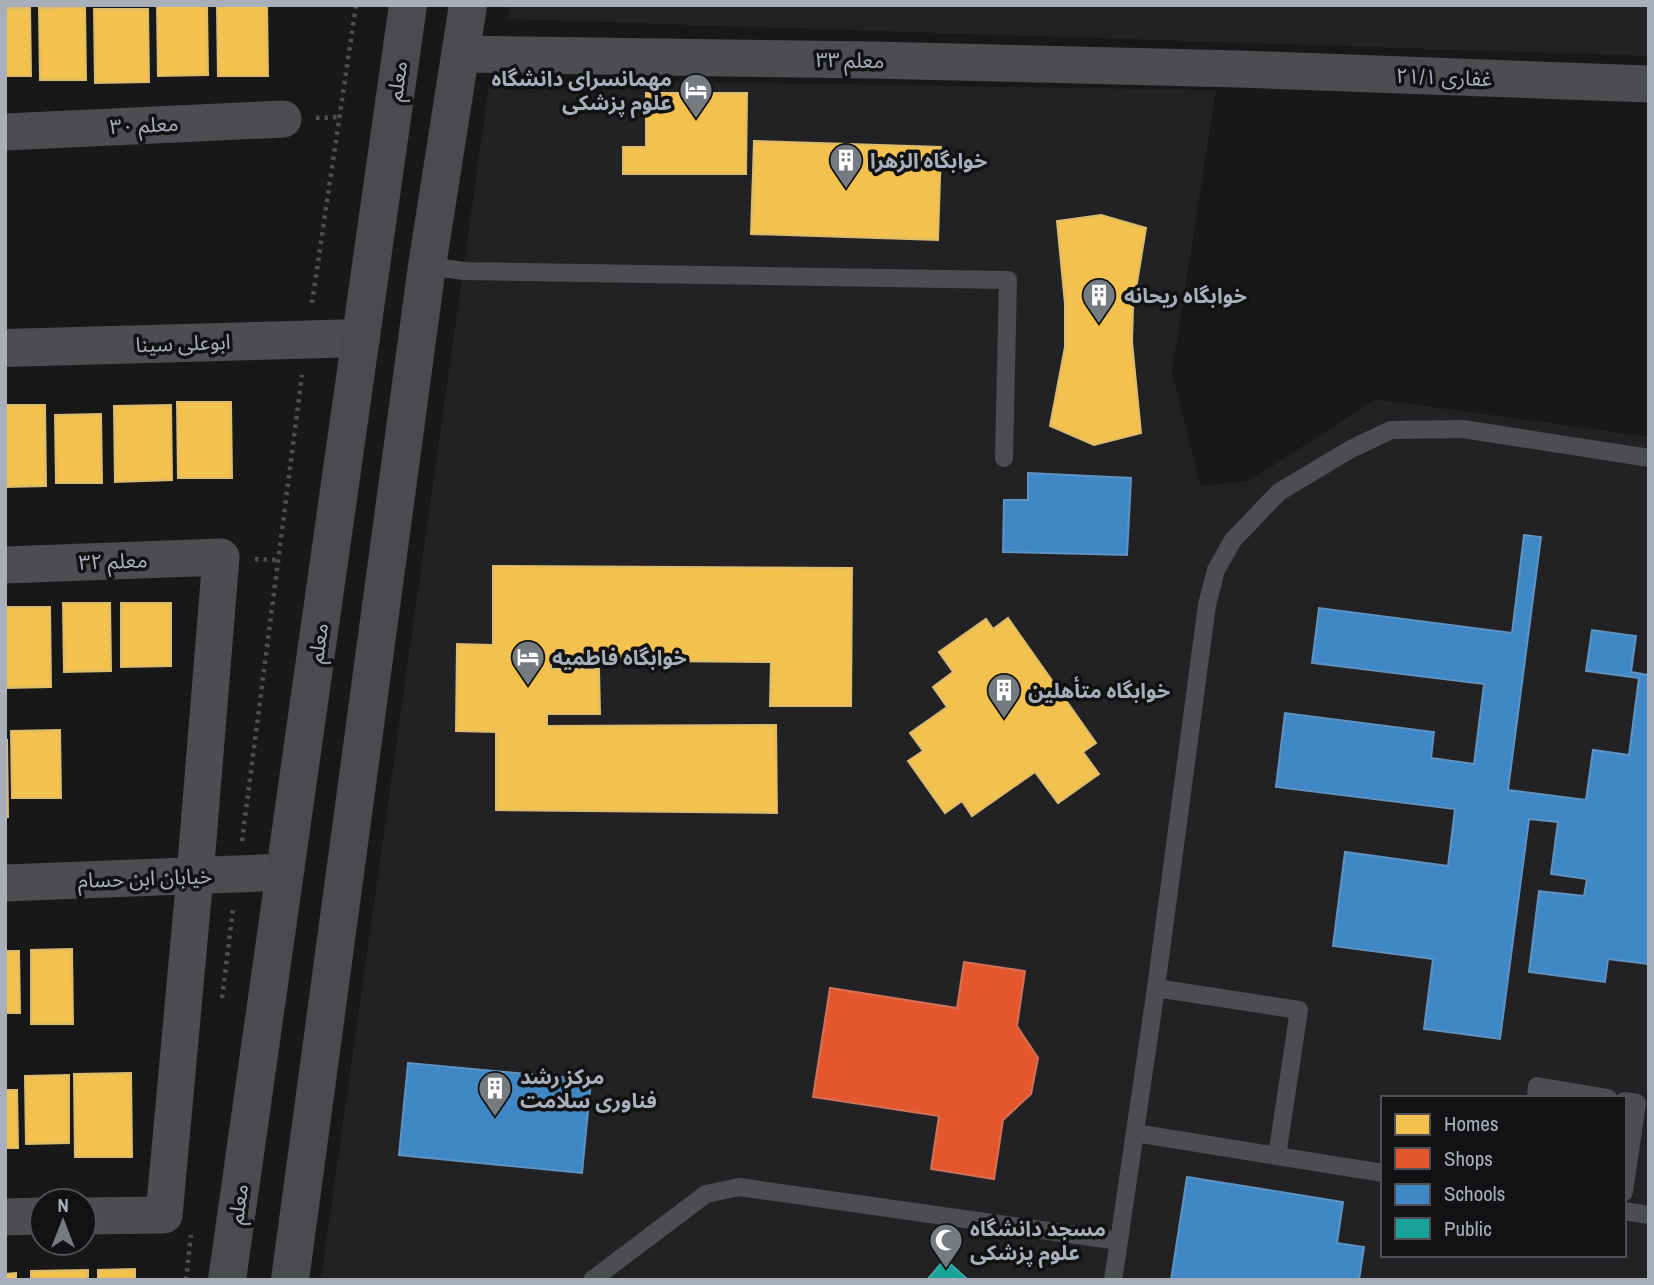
<svg xmlns="http://www.w3.org/2000/svg" width="1654" height="1285" font-family="'Archivo Narrow','Noto Sans Arabic',sans-serif">
<rect width="100%" height="100%" fill="#181818"/>
<g fill="#222224" fill-rule="evenodd">
<path d="M511,5h1138v51l-1140,-37z"/>
<path d="M490,79l726,11 -44,281 29,115 48,-5 127,-82 273,38v843h-1328zM1383,1098h241v157h-241z"/>
</g>
<g fill="#f2c14e" stroke="#dcbb6e" stroke-width="2">
<path d="M157,5h50l1,70 -50,1z"/>
<path d="M217,5h50l1,71h-50z"/>
<path d="M85,7l1,73h-46l-1,-72z"/>
<path d="M5,8h25l1,68h-26z"/>
<path d="M94,9h54l1,73 -54,1z"/>
<path d="M646,93h101l-1,81h-123v-27h23z"/>
<path d="M754,141l187,6 -3,93 -187,-6z"/>
<path d="M1101,215l45,13 -13,79 -1,35 9,91 -47,12 -44,-19 15,-79v-43l-8,-83z"/>
<path d="M177,402h54l1,76h-54z"/>
<path d="M5,405h40l1,81 -41,1z"/>
<path d="M171,405l1,75 -57,2 -1,-76z"/>
<path d="M101,414l1,69h-46l-1,-68z"/>
<path d="M493,566l359,2 -1,138h-81l1,-44 -220,-2v9h48l1,45h-53v12l229,-1 1,88 -281,-3v-78l-40,-1 1,-87 36,1z"/>
<path d="M63,603h47l1,68 -47,1z"/>
<path d="M121,603h50v63l-50,1z"/>
<path d="M5,607h45l1,80 -45,1z"/>
<path d="M1008,618l88,125 -13,9 16,22 -41,29 -23,-31 -63,44 -10,-15 -17,12 -37,-52 15,-10 -13,-18 37,-26 -14,-20 20,-15 -14,-20 47,-33 7,10z"/>
<path d="M60,730l1,68h-49l-1,-67z"/>
<path d="M5,740h2l1,77h-3z"/>
<path d="M72,949l1,75h-42v-74z"/>
<path d="M5,951h14l1,62h-15z"/>
<path d="M131,1073l1,84h-57l-1,-83z"/>
<path d="M69,1075v68l-43,1 -1,-68z"/>
<path d="M5,1090h12l1,58h-13z"/>
<path d="M135,1269v11h-37v-10z"/>
<path d="M88,1270v10h-57v-9z"/>
<path d="M16,1273v7h-11v-6z"/>
</g>
<path fill="#e4572e" stroke="#d27158" stroke-width="2" d="M964,962l61,9 -8,55 21,32 -7,36 -28,26 -9,59 -63,-10 8,-53 -126,-19 17,-109 127,20z"/>
<g fill="#3f88c5" stroke="#5e93c2" stroke-width="2">
<path d="M1028,473l103,5 -4,77 -124,-3 1,-52h24z"/>
<path d="M1524,535l17,2 -33,253 78,10 7,-50 36,5 10,-77 -53,-7 6,-41 44,6 -5,36 18,3v289l-41,-5 -3,23 -76,-10 10,-81 45,5 3,-17 -36,-5 7,-52 -29,-3 -29,220 -76,-10 9,-70 -100,-13 12,-94 103,14 7,-57 -179,-22 9,-74 149,19 -3,26 43,6 10,-80 -172,-21 7,-55 193,25z"/>
<path d="M408,1063l183,17 -9,93 -183,-18z"/>
<path d="M1187,1177l156,25 -6,41 27,4 -5,33h-188z"/>
</g>
<path fill="#17a398" stroke="#42a6a2" stroke-width="2" d="M945,1259l23,21h-41z"/>
<g fill="none" stroke-linecap="round" stroke-linejoin="round">
<g stroke="#4e4f53" stroke-width="4.5" stroke-dasharray="3.5 5" stroke-linecap="butt">
<path d="M316,118l23,-1"/>
<path d="M312,303l44,-298"/>
<path d="M255,559l23,1"/>
<path d="M242,841l60,-466"/>
<path d="M222,998l11,-89"/>
<path d="M186,1280l5,-45"/>
</g>
<g stroke="#4c4d51" stroke-width="18">
<path d="M427,266l37,5 544,9 -4,178"/>
<path d="M1156,988l143,22 -22,146"/>
<path d="M1536,1098l1,-12 71,12"/>
<path d="M1624,1101l13,2 -13,89"/>
<path d="M1135,1133l248,40"/>
<path d="M1624,1211l25,4"/>
<path d="M592,1280l114,-86 33,-7 380,54 37,-253 51,-383 9,-35 17,-30 46,-48 72,-43 40,-19 72,-1 186,29"/>
<path d="M1113,1280l6,-39"/>
</g>
<g stroke="#4c4d51" stroke-width="37">
<path d="M461,54l411,6 367,9 410,15"/>
<path d="M5,132l278,-13"/>
<path d="M5,565l216,-8 -26,319 -31,339 -80,1"/>
<path d="M5,883l280,-11"/>
<path d="M5,1217l37,-1"/>
</g>
<path stroke="#4c4d51" stroke-width="38" d="M5,348l356,-10"/>
<g stroke="#4a4b4f" stroke-width="38">
<path d="M227,1280l181,-1275"/>
<path d="M290,1280l137,-1014 41,-261"/>
</g>
</g>
<defs>
<symbol id="hotel-pin" viewBox="-11 -11 22 30"><path d="M0 17L-7.5 6A9.5 9.5 0 1 1 7.5 6Z" fill="#767a81" stroke="#121214"/><path d="M-6-4.5h1.5V1H6V5H4.5V3h-9V5H-6ZM-4 0a1.8 1.8 0 1 1 3.6 0ZM.5 0V-2.5h3Q6-2.5 6 0Z" fill="#fff"/></symbol>
<symbol id="building-pin" viewBox="-11 -11 22 30"><path d="M0 17L-7.5 6A9.5 9.5 0 1 1 7.5 6Z" fill="#767a81" stroke="#121214"/><path d="M-4-6H4V6H1V3H-1V6H-4ZM-2.5-4.3h1.7v1.8h-1.7ZM.8-4.3h1.7v1.8H.8ZM-2.5-1h1.7V.8h-1.7ZM.8-1h1.7V.8H.8Z" fill="#fff"/></symbol>
<symbol id="mosque-pin" viewBox="-11 -11 22 30"><path d="M0 17L-7.5 6A9.5 9.5 0 1 1 7.5 6Z" fill="#767a81" stroke="#121214"/><path d="M3.5-4.9A6 6 0 1 0 3.5 4.9A5 5 0 1 1 3.5-4.9Z" fill="#fff"/></symbol>
</defs>
<g fill-rule="evenodd">
<use href="#hotel-pin" x="677" y="71" width="38" height="52"/>
<use href="#building-pin" x="827" y="141" width="38" height="52"/>
<use href="#building-pin" x="1080" y="276" width="38" height="52"/>
<use href="#hotel-pin" x="509" y="638" width="38" height="52"/>
<use href="#building-pin" x="985" y="671" width="38" height="52"/>
<use href="#building-pin" x="476" y="1069" width="38" height="52"/>
<use href="#mosque-pin" x="927" y="1221" width="38" height="52"/>
</g>
<g text-anchor="middle" dominant-baseline="central" stroke-width="7" stroke-linejoin="round" paint-order="stroke">
<g font-size="21" fill="#a8aeba" stroke="#121214">
<text transform="translate(850 60) rotate(1)">معلم ۳۳</text>
<text transform="translate(1444 77) rotate(2)">غفاری ۲۱/۱</text>
<text transform="translate(397 81) rotate(-82)">معلم</text>
<text transform="translate(144 125) rotate(-3)">معلم ۳۰</text>
<text transform="translate(183 343) rotate(-2)">ابوعلی سینا</text>
<text transform="translate(113 561) rotate(-2)">معلم ۳۲</text>
<text transform="translate(318 643) rotate(-82)">معلم</text>
<text transform="translate(145 878) rotate(-2)">خیابان ابن حسام</text>
<text transform="translate(238 1204) rotate(-82)">معلم</text>
</g>
<g font-size="21" font-weight="bold" fill="#a8aeba" stroke="#121214" text-anchor="start">
<text x="672" y="78" text-anchor="end">مهمانسرای دانشگاه<tspan x="672" dy="24">علوم پزشکی</tspan></text>
<text x="870" y="160">خوابگاه الزهرا</text>
<text x="1124" y="295">خوابگاه ریحانه</text>
<text x="552" y="657">خوابگاه فاطمیه</text>
<text x="1028" y="690">خوابگاه متأهلین</text>
<text x="520" y="1076">مرکز رشد<tspan x="520" dy="24">فناوری سلامت</tspan></text>
<text x="970" y="1228">مسجد دانشگاه<tspan x="970" dy="24">علوم پزشکی</tspan></text>
</g>
</g>
<rect width="1654" height="1285" fill="none" stroke="#a8aeba" stroke-width="14"/>
<rect x="1381" y="1096" width="245" height="161" fill="#121214" stroke="#4e5056" stroke-width="2"/>
<rect x="1395" y="1114" width="35" height="21" fill="#f2c14e" stroke="#4e5056" stroke-width="2"/>
<text x="1444" y="1131" font-size="21" fill="#a8aeba">Homes</text>
<rect x="1395" y="1148" width="35" height="21" fill="#e4572e" stroke="#4e5056" stroke-width="2"/>
<text x="1444" y="1166" font-size="21" fill="#a8aeba">Shops</text>
<rect x="1395" y="1184" width="35" height="21" fill="#3f88c5" stroke="#4e5056" stroke-width="2"/>
<text x="1444" y="1201" font-size="21" fill="#a8aeba">Schools</text>
<rect x="1395" y="1218" width="35" height="21" fill="#17a398" stroke="#4e5056" stroke-width="2"/>
<text x="1444" y="1236" font-size="21" fill="#a8aeba">Public</text>
<g transform="translate(63 1222)"><circle r="33" fill="#121214" stroke="#4e5056" stroke-width="2"/>
<path d="M0-5L12 26L0 18L-12 26Z" fill="#767a81"/>
<text y="-10" font-size="19" font-weight="bold" text-anchor="middle" fill="#a8aeba">N</text>
</g>
</svg>
